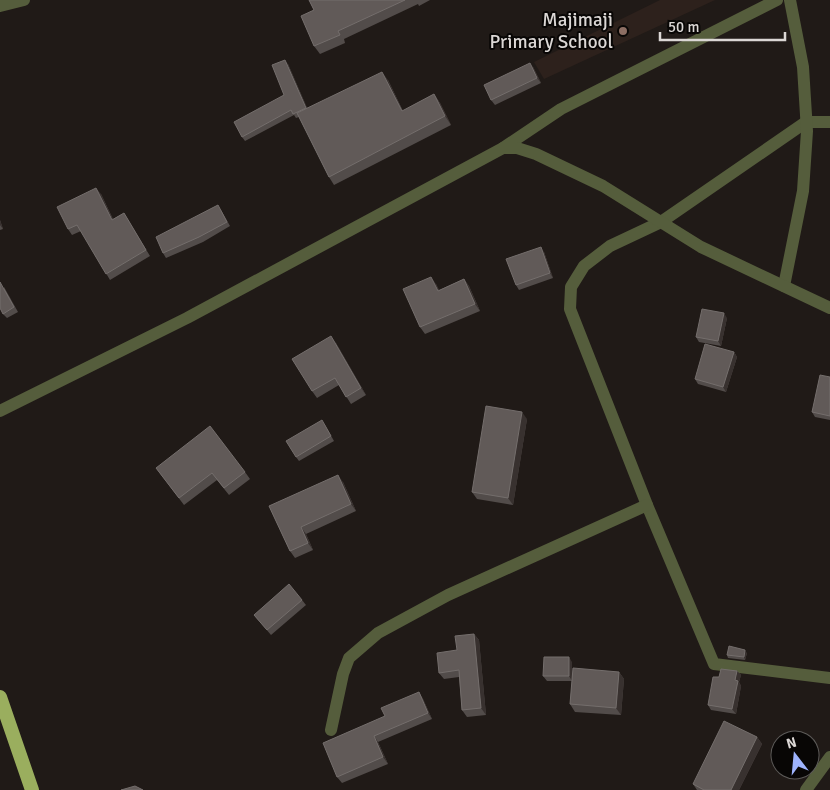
<svg xmlns="http://www.w3.org/2000/svg" width="830" height="790" font-family="Signika,sans-serif">
<rect width="100%" height="100%" fill="#201a17"/>
<path fill="#2d211c" d="M660,0h55l-171,79 -10,-17z"/>
<g fill="none" stroke-linecap="round" stroke-linejoin="round">
<g stroke="#555d3c" stroke-width="12">
<path d="M0,6l24,-6"/>
<path d="M830,122h-24l-145,100 -51,24 -26,20 -13,21 -1,22 77,196 67,159 116,14"/>
<path d="M503,148l58,-39 216,-109"/>
<path d="M784,286l19,-95 4,-60 -4,-64 -13,-67"/>
<path d="M331,730l12,-56 6,-16 29,-25 70,-38 199,-90"/>
<path d="M806,790l24,-33"/>
</g>
<path stroke="#555d3c" stroke-width="12" d="M0,411l187,-93 316,-170h14l19,6 67,32 98,61 129,61"/>
<path stroke="#9aae5e" stroke-width="14" d="M0,697l32,93"/>
</g>
<g fill="#524c4a">
<path d="M309,0h121l-11,6 -1,-2 -74,35 1,4 -25,11 -6,-8v-36z"/>
<path d="M288,64l19,44 81,-28 15,31 31,-17 6,9 11,22 -117,60 -5,-8 -30,-60 -3,1 -2,-3 -49,26 -3,-4 42,-42z"/>
<path d="M533,67l8,16 -46,22 -4,-5z"/>
<path d="M101,194l12,25 11,-6 26,43 -40,24 -29,-49 -9,4 -4,-6z"/>
<path d="M221,210l9,16 -27,16 -37,16 -3,-5z"/>
<path d="M0,220l3,9 -3,1z"/>
<path d="M544,252l9,26 -34,12 -3,-5z"/>
<path d="M464,279l5,7 11,25 -55,23 -5,-7 16,-43 3,6z"/>
<path d="M4,287l14,25 -11,6 -4,-4z"/>
<path d="M727,318l-6,28 -22,-4 -3,-5z"/>
<path d="M336,343l30,52 -15,9 -12,-19 -22,13 -5,-7z"/>
<path d="M734,352l3,5 -11,35 -28,-8 -3,-5z"/>
<path d="M830,377v43l-15,-3 -3,-5z"/>
<path d="M527,419l-14,86 -36,-6 -5,-7z"/>
<path d="M325,425l9,16 -35,20 -3,-4z"/>
<path d="M156,468l89,4 5,7 -21,16 -12,-15 -33,25z"/>
<path d="M343,482l13,29 -50,23 7,16 -18,8 -5,-7 -21,-45z"/>
<path d="M302,600l4,5 -35,30 -17,-20z"/>
<path d="M474,634l5,6 7,75 -19,2 -5,-7 -3,-33 -15,2 -5,-6 18,-23z"/>
<path d="M747,653l-2,7 -17,-2 -1,-3z"/>
<path d="M572,662v12l47,-2 5,7 -3,36 -46,-3 -5,-8 2,-23h-25l-4,-5z"/>
<path d="M737,671l4,4 -2,7 2,4 -5,28 -25,-4 -3,-5 11,-28z"/>
<path d="M419,692l4,7 9,20 -54,23 10,22 -46,19 -5,-6 48,-61z"/>
<path d="M757,737l5,7 -23,46h-42l-4,-6z"/>
</g>
<g fill="#38312f">
<path d="M285,60l3,4 21,48 -3,-4z"/>
<path d="M530,63l3,4 8,16 -4,-5z"/>
<path d="M382,72l6,8 19,40 -5,-9z"/>
<path d="M434,94l6,9 11,22 -6,-9z"/>
<path d="M96,188l5,6 15,32 -4,-6z"/>
<path d="M0,220l3,9 -3,-4z"/>
<path d="M541,247l3,5 9,26 -3,-5z"/>
<path d="M431,277l5,7 7,14 -5,-7z"/>
<path d="M464,279l5,7 11,25 -5,-7z"/>
<path d="M724,313l3,5 -6,28 -3,-5z"/>
<path d="M331,336l5,7 30,52 -5,-7z"/>
<path d="M734,352l3,5 -11,35 -3,-5z"/>
<path d="M522,412l5,7 -14,86 -5,-7z"/>
<path d="M338,475l5,7 13,29 -5,-7z"/>
<path d="M301,527l5,7 7,16 -5,-7z"/>
<path d="M474,634l5,6 7,75 -5,-7z"/>
<path d="M745,650l2,3 -2,7 -1,-3z"/>
<path d="M569,657l3,5v19l-3,-5z"/>
<path d="M737,671l4,4 -2,7 2,4 -5,28 -4,-5 3,-29z"/>
<path d="M619,672l5,7 -3,36 -5,-7z"/>
<path d="M419,692l4,7 9,20 -4,-6z"/>
<path d="M374,736l4,6 10,22 -5,-7z"/>
<path d="M757,737l5,7 -23,46h-8z"/>
</g>
<g fill="#615a58" stroke="#746e6c">
<path d="M309,0h96l-67,31 2,4 -26,11 -13,-30 13,-6z"/>
<path d="M285,60l21,48 -13,6 -2,-4 -49,27 -8,-15 50,-27 -12,-30z"/>
<path d="M530,63l7,15 -46,22 -7,-15z"/>
<path d="M382,72l20,39 32,-17 11,22 -116,61 -32,-64z"/>
<path d="M96,188l16,32 12,-7 22,37 -40,24 -29,-49 -9,4 -11,-22z"/>
<path d="M218,205l9,17 -28,15 -36,16 -7,-16z"/>
<path d="M541,247l9,26 -34,12 -10,-26z"/>
<path d="M431,277l7,14 26,-12 11,25 -55,23 -17,-38z"/>
<path d="M0,282l14,25 -11,7 -3,-6z"/>
<path d="M702,309l22,4 -6,28 -22,-4z"/>
<path d="M331,336l30,52 -15,9 -11,-19 -23,13 -20,-32z"/>
<path d="M705,344l29,8 -11,35 -28,-8z"/>
<path d="M820,375l10,2v39l-18,-4z"/>
<path d="M486,406l36,6 -14,86 -36,-6z"/>
<path d="M322,420l9,16 -35,21 -10,-16z"/>
<path d="M210,426l35,46 -21,16 -12,-15 -33,25 -23,-30z"/>
<path d="M338,475l13,29 -50,23 7,16 -18,8 -21,-45z"/>
<path d="M289,584l13,16 -35,30 -13,-15z"/>
<path d="M474,634l7,74 -19,2 -3,-40 -20,3 -2,-20 20,-3 -2,-14z"/>
<path d="M729,646l16,4 -1,7 -17,-2z"/>
<path d="M544,657h25v19h-26z"/>
<path d="M573,668l46,4 -3,36 -46,-4z"/>
<path d="M721,669l16,2 -2,9 3,1 -6,28 -24,-4 5,-28h6z"/>
<path d="M419,692l9,21 -54,23 9,21 -46,20 -14,-34 62,-27 -4,-8z"/>
<path d="M724,721l33,16 -26,53h-27l-11,-6z"/>
<path d="M135,786l8,4h-22z"/>
</g>
<circle fill="#8d6e63" stroke="#080605" stroke-width="2" cx="623" cy="31" r="5"/>
<g text-anchor="middle" dominant-baseline="central" stroke-width="4" stroke-linejoin="round" paint-order="stroke">
<g font-size="19" fill="#dbd7d5" stroke="#080605" text-anchor="end">
<text x="613" y="20">Majimaji<tspan x="613" dy="22">Primary School</tspan></text>
</g>
</g>
<g transform="translate(795 755) rotate(344)"><circle r="24" fill="#080605" stroke="#5c5a58"/>
<path d="M0-4L9 19L0 12L-9 19Z" fill="#9eb3fd"/>
<text y="-8" font-size="14" font-weight="bold" text-anchor="middle" fill="#dbd7d5">N</text>
</g>
<path d="M660 32v8h125v-8" fill="none" stroke="#dbd7d5" stroke-width="2.5"/>
<text x="668" y="32" font-size="15" fill="#dbd7d5" stroke="#080605" stroke-width="4" paint-order="stroke">50 m</text>
</svg>
